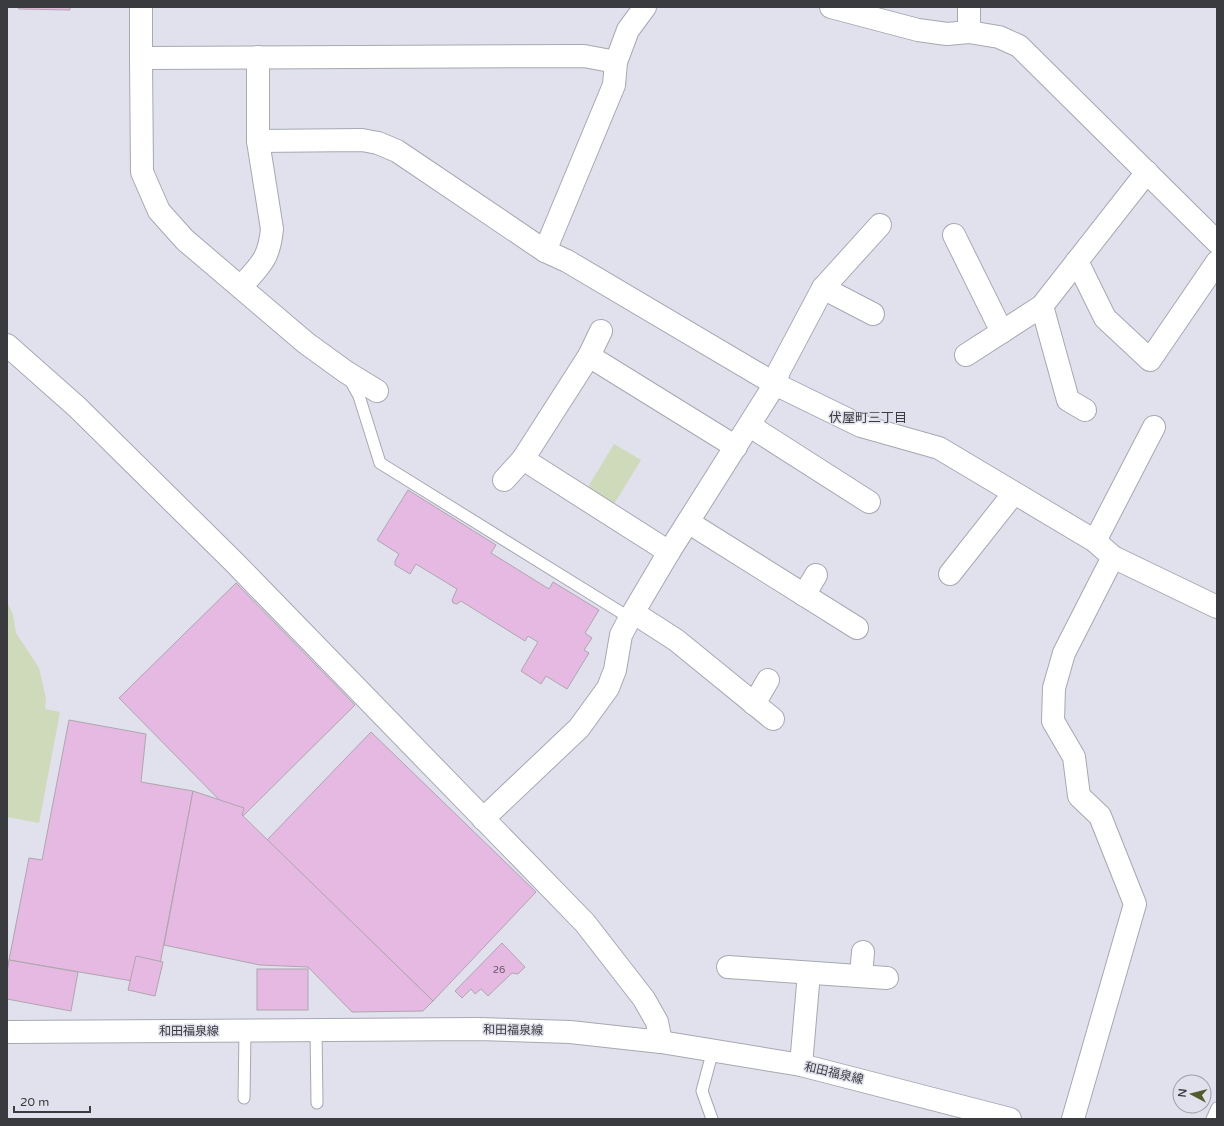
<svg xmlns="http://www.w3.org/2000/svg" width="1224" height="1126" font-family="'Varela Round','Noto Sans JP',sans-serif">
<rect width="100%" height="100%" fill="#e0e1ec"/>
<g fill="#cedab9">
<path d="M614,444l27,16 -27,44 -26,-17z"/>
<path d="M7,601l6,14 3,18 23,35 7,31 -1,10 15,3 -21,111 -32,-6z"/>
</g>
<g fill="#e6b9e3" stroke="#aea6ad">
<path d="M18,7h52v3l-51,-1z"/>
<path d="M408,490l88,55 -5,8 58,36 4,-7 46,28 -14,23 7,5 -8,12 5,3 -22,36 -21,-13 -5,8 -20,-13 17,-29 -10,-6 -3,5 -64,-40 -4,3 -4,-1 -1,-3 5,-11 -41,-25 -6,10 -15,-9v-4l4,-7 -22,-14z"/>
<path d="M236,583l119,122 -116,115 -120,-122z"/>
<path d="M69,720l77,14 -5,48 52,9 -37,194 -147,-25 20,-102 13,2z"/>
<path d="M371,732l165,160 -103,109 -166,-161z"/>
<path d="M193,791l51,17 -2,7 191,186 -10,10 -71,1 -44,-45 -48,-2 -96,-20z"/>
<path d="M502,943l23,24 -7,7 -6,-1 -24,23 -7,-7 -6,5 -4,-5 -9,9 -7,-7z"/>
<path d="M136,956l27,6 -8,34 -27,-6z"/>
<path d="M9,960l69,12 -7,39 -64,-12v-26z"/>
<rect x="257" y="969" width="51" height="41"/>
</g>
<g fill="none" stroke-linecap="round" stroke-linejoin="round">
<defs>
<g id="service">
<path d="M349,378l10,18 21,67 250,155"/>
<path d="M316,1030l1,73"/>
<path d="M244,1098l1,-67"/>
<path d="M712,1119l-10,-28 11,-41"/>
<path d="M1212,1119l5,-11"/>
</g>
<g id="minor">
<path d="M141,7v51l443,-2 32,6 12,-32 17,-23"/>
<path d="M831,7l87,23 29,4 22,-2 30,5 20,9 198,196"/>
<path d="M969,32v-25"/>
<path d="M258,57v84l104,-1 16,3 19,8 148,100 22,10 208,123 86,42 78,22 156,93 18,16 104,50"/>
<path d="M141,58l1,114 17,39 26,29 121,103 40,29 31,19"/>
<path d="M954,235l48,97"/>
<path d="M545,251l69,-166 2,-23"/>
<path d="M1077,261l28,57 45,42 67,-98"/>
<path d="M241,287c19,-22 28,-27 31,-58l-14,-88"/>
<path d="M823,288l50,26"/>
<path d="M1042,306l26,94 17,10"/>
<path d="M7,345l70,62 157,155 351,361 59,76 13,23 4,20"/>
<path d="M966,355l76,-49 105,-134"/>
<path d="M589,356l147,91"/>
<path d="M750,426l119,76"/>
<path d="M523,459l146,93"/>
<path d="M504,480l19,-21 66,-103 12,-25"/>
<path d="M688,522l169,106"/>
<path d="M1095,541l59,-114"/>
<path d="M950,574l64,-81"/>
<path d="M804,595l12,-20"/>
<path d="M634,613l42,27 97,79"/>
<path d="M754,704l14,-24"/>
<path d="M483,819l96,-91 29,-40 7,-18 6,-35 9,-17 39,-66 106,-168 4,-13 44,-83 57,-63"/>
<path d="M728,967l159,11"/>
<path d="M861,976l2,-24"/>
<path d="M801,1065l8,-92"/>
<path d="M1073,1119l62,-215 -35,-88 -21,-20 -5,-39 -21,-36 1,-33 10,-35 49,-96"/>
</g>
<path id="secondary" d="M7,1032l472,-3 91,3 91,10 140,23 209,54"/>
</defs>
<use href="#service" stroke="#a6a8b2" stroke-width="13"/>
<use href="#minor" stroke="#a6a8b2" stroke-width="24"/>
<use href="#secondary" stroke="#a6a8b2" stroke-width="24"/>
<use href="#service" stroke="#fff" stroke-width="11"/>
<use href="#minor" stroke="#fff" stroke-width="22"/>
<use href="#secondary" stroke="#fff" stroke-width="22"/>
</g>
<g text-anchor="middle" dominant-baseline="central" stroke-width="3" stroke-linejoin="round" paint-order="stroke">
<g font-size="10" fill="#655a68">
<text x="499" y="970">26</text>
</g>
<g font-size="12" fill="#3a3b3f" stroke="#e0e1ec">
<text transform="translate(513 1030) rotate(1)">和田福泉線</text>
<text x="189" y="1031">和田福泉線</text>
<text transform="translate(834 1073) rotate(13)">和田福泉線</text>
</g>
<g font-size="13" fill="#3a3b3f" stroke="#e0e1ec">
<text x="868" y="418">伏屋町三丁目</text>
</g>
</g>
<rect width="1224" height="1126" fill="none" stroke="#3a3b3f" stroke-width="16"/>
<g transform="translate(1192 1094) rotate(277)"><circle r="19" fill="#e0e1ec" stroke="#9e9fa7"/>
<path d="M0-3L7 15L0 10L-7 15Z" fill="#525b2a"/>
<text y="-6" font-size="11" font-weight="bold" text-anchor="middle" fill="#3a3b3f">N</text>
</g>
<path d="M14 1106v6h76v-6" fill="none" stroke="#3a3b3f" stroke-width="2"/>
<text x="20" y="1106" font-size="12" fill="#3a3b3f" stroke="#e0e1ec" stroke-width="3" paint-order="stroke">20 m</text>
</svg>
